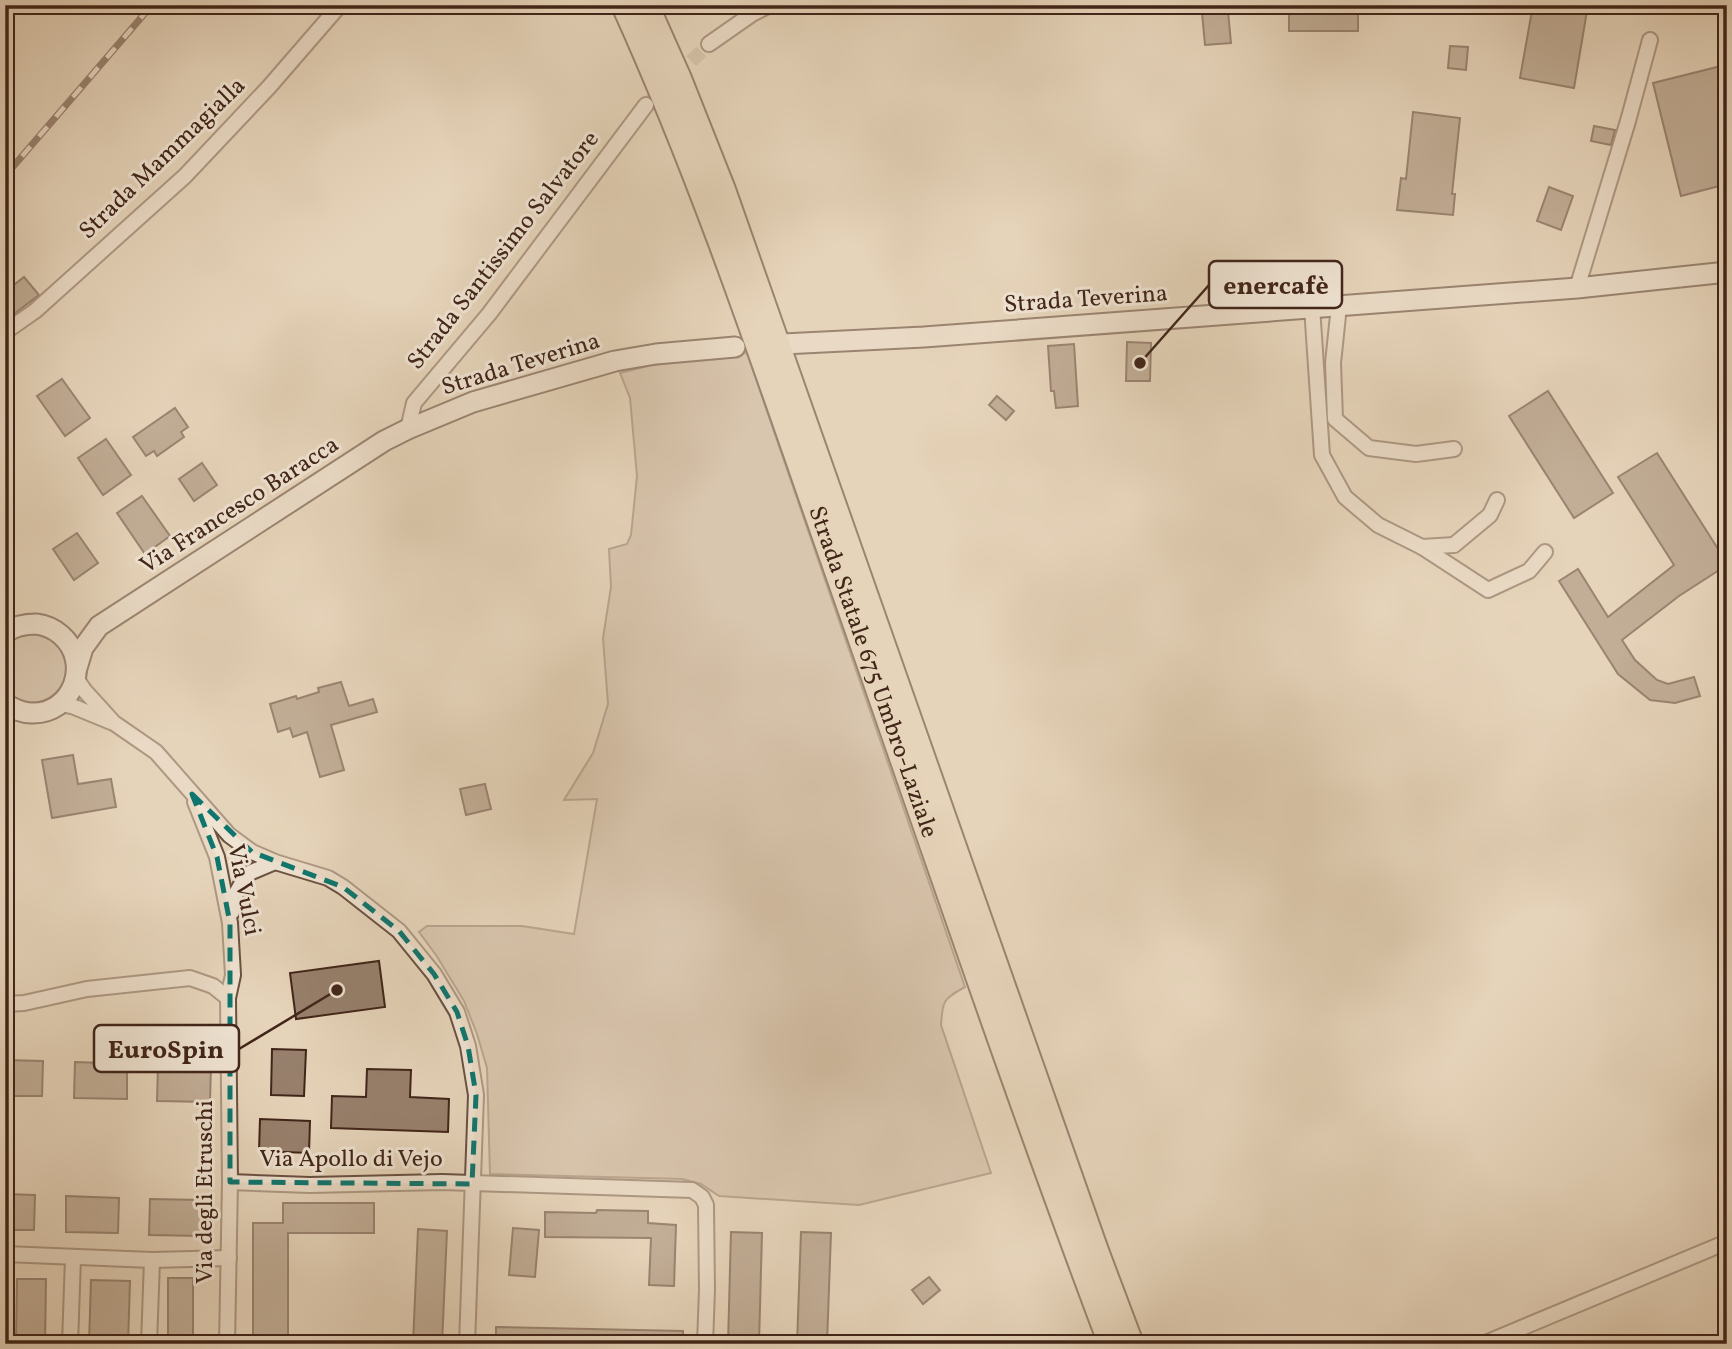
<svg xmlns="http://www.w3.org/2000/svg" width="1732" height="1349" font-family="Vollkorn,serif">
<rect width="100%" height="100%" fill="#e6d4ba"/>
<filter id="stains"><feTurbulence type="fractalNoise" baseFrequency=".00286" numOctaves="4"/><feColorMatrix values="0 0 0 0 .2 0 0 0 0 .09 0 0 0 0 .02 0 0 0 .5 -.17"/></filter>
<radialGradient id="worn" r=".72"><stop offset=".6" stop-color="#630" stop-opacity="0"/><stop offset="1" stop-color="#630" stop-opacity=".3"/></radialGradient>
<g fill="#cab69f" stroke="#866e5c" stroke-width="2">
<path d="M747,353l218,634c-22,12 -22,13 -24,38l50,148 -132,32 -140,-9 -18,-12 -19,-5 -192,-5 -3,-106 -10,-34 -13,-33 -28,-46 -17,-23 8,-6h95l52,8 23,-135 -33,1 29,-47 15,-49 -5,-66 8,-51 -2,-38 18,-5 4,-9 6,-59 -7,-78 -10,-25 32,-8z"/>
<path d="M41,632c4,3 10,5 14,9 3,2 4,4 6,8 21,38 -25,72 -56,42v-49l8,-6z"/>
</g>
<g fill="#97806d" stroke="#412519" stroke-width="2">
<rect x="1289" y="5" width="69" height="26"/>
<path d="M1533,5h55l-14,83 -54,-10z"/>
<path d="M1228,11l3,32 -26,2 -3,-32z"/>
<path d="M1450,46l18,1 -2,23 -18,-2z"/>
<path d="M1721,66l6,24v94l-46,12 -28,-113z"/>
<path d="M1413,112l47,6 -8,76h3l-2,21 -56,-5 4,-32 5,1z"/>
<path d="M1594,126l21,4 -4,15 -20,-4z"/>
<path d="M1549,187l24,9 -12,34 -24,-9z"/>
<path d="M24,277l15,18 -29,22 -5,-6v-19z"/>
<path d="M1127,342l24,1 -1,38h-24z"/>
<path d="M1074,344l4,62 -22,2 -2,-17h-3l-3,-45z"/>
<path d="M62,379l28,39 -25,18 -28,-40z"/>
<path d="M1548,391l65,102 -39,25 -65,-102z"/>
<path d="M997,396l17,15 -8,9 -17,-15z"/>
<path d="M175,408l13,19 -7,5 3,5 -27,19 -3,-5 -8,5 -13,-19z"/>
<path d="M106,439l25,36 -28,20 -25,-37z"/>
<path d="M1657,453l70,110v2l-48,31 -57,44 13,20 22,20 11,4 26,-7 6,19 -25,7 -25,-3 -32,-26 -59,-93 19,-12 30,48 66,-52 -56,-88z"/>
<path d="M202,463l15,22 -23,16 -15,-22z"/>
<path d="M142,496l28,40 -25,18 -28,-41z"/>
<path d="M77,533l21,30 -24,17 -21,-31z"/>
<path d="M341,682l8,24 24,-7 4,13 -46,13 13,45 -24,7 -13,-45 -14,5 -3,-9 -12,4 -8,-28 26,-8 1,3 22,-7 -1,-4z"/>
<path d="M73,755l5,29 33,-5 5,28 -64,11 -10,-58z"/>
<path d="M485,784l6,25 -25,6 -6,-26z"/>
<path d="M379,961l6,46 -89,12 -6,-46z"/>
<path d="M272,1049l34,1 -2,46 -33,-1z"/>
<path d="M5,1060l38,1 -1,35h-37z"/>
<path d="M75,1062l52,2v35l-53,-1z"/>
<path d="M158,1065l53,1 -1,36 -53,-1z"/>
<path d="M367,1069l44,1 -1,27 39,2 -1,33 -117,-4 1,-32 34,1z"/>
<path d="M260,1119l50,2 -1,32 -50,-2z"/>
<path d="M5,1194l30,1 -1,35h-29z"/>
<path d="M66,1196l53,2 -1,35 -52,-1z"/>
<path d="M150,1199l52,1v36l-53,-1z"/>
<path d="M283,1203h91v30h-86v111h-35v-121h30z"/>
<path d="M597,1210l51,1v12l28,2 -2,61 -25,-1 2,-47 -106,-1v-25l51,1z"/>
<path d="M513,1228l26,2 -4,47 -26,-2z"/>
<path d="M418,1229l29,2 -5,113h-29z"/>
<path d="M731,1232l31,1 -3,111h-31z"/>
<path d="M801,1232l30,1 -4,111h-30z"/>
<path d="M929,1277l11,13 -17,14 -11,-14z"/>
<rect x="168" y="1278" width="25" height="66"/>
<path d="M17,1279h29l-1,65h-29z"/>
<path d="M91,1280l39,1 -2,63h-39z"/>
<path d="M496,1327l187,4v13h-187z"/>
</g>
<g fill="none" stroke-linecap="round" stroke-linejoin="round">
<path stroke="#c5b19a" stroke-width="14" stroke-dasharray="14 7" stroke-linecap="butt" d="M646,105l63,-61"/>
<defs>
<g id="street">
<path d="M709,44l43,-30 18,-9"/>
<path d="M1577,288l51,-167 22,-81"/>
<path d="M1339,306l-6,57 2,56 34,29 47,6 38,-5"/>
<path d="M1312,307l10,148 23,42 33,28 44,22 66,43 41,-19 16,-19"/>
<path d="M5,332l30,-21 150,-135 84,-89 71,-82"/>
<path d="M408,429l6,-26 75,-89 157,-209"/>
<path d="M1422,547l32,-2 36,-30 7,-15"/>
<path d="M76,678l8,12 30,33 42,29 73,83 23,17 23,10 53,16 15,9 56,44 35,43 23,38 11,34 8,49 -9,249"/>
<path d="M60,704l12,2 39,16"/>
<path d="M195,802l22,55 13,66 3,52 -5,23 2,184 -3,162"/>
<path d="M232,912l2,-15 13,-23 28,-12"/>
<path d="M5,1004l19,-1 63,-14 103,-11 23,8 15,12"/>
<path d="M230,1182l80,3 132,-3 250,8 10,7 4,8 1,85 -2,54"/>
<path d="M5,1254l147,6 77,-2"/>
<path d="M70,1344l3,-86"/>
<path d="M149,1344l3,-84"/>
<path d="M1483,1344l244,-102"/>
</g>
<g id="secondary">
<path d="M783,344l141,-7 653,-49 150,-16"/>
<path d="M5,633c9,-7 20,-9 31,-9 9,1 18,5 25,11 31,27 12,80 -30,78 -10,0 -18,-5 -26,-9"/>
<path d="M77,668l6,-20 16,-22 285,-185 24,-12 65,-27 142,-41 41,-7 79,-7"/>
</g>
<g id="highway">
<path id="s1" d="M624,5c78,172 138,351 200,529 95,270 186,542 287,810"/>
<path d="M646,5l33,74 44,111 373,1061 35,93"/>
</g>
</defs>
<use href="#street" stroke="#6a5141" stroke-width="18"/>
<use href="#secondary" stroke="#412519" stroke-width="23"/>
<use href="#highway" stroke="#412519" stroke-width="28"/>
<use href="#street" stroke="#efe3d2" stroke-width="14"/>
<use href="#secondary" stroke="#efe3d2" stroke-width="19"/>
<use href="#highway" stroke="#e6d4ba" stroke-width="24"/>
<defs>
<path id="rail" d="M5,176l147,-171"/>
</defs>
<use href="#rail" stroke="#412519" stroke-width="7"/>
<use href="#rail" stroke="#efe3d2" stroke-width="4.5" stroke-dasharray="13" stroke-linecap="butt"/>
</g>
<path d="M0 0H1732V1349H0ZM192,794l60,58 91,35 56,44 35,43 23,38 11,34 8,49 -4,89 -242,-2v-259l-13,-66z" fill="#e6d4ba" fill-opacity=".55" fill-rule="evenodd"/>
<path fill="none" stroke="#0f766e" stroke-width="5" stroke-dasharray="14 9" stroke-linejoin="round" d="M192,794l60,58 91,35 56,44 35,43 23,38 11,34 8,49 -4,89 -242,-2v-259l-13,-66z"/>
<g text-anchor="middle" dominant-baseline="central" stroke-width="6" stroke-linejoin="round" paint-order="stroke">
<g font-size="24" fill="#412519" stroke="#efe3d2">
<text transform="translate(163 159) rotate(-44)">Strada Mammagialla</text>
<text transform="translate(504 251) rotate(-52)">Strada Santissimo Salvatore</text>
<text transform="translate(1086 300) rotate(-4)">Strada Teverina</text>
<text transform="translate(521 365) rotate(-17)">Strada Teverina</text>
<text transform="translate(240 506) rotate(-33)">Via Francesco Baracca</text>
<text stroke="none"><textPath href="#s1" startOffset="712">Strada Statale 675 Umbro-Laziale</textPath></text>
<text transform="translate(243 890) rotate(79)">Via Vulci</text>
<text x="351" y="1160">Via Apollo di Vejo</text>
<text transform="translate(206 1192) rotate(-90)">Via degli Etruschi</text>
</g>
</g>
<path fill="none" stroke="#412519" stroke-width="2.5" d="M1140 363L1209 285M337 990L239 1049"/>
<g fill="#412519" stroke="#efe3d2" stroke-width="2.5">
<circle cx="1140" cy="363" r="7"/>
<circle cx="337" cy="990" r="7"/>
</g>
<g fill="#efe3d2" stroke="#412519" stroke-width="2.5">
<rect x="1209" y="261" width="133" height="47" rx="7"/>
<rect x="94" y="1025" width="145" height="47" rx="7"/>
</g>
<g font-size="26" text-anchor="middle" font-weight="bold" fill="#412519">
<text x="1276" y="294">enercafè</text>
<text x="166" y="1058">EuroSpin</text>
</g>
<rect width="1732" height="1349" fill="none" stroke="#e6d4ba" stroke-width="28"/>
<rect x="7" y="7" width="1718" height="1335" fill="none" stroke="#412519" stroke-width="3.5"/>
<rect x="14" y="14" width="1704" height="1321" fill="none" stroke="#412519" stroke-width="2"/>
<rect width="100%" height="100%" filter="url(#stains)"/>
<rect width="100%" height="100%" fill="url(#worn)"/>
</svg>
